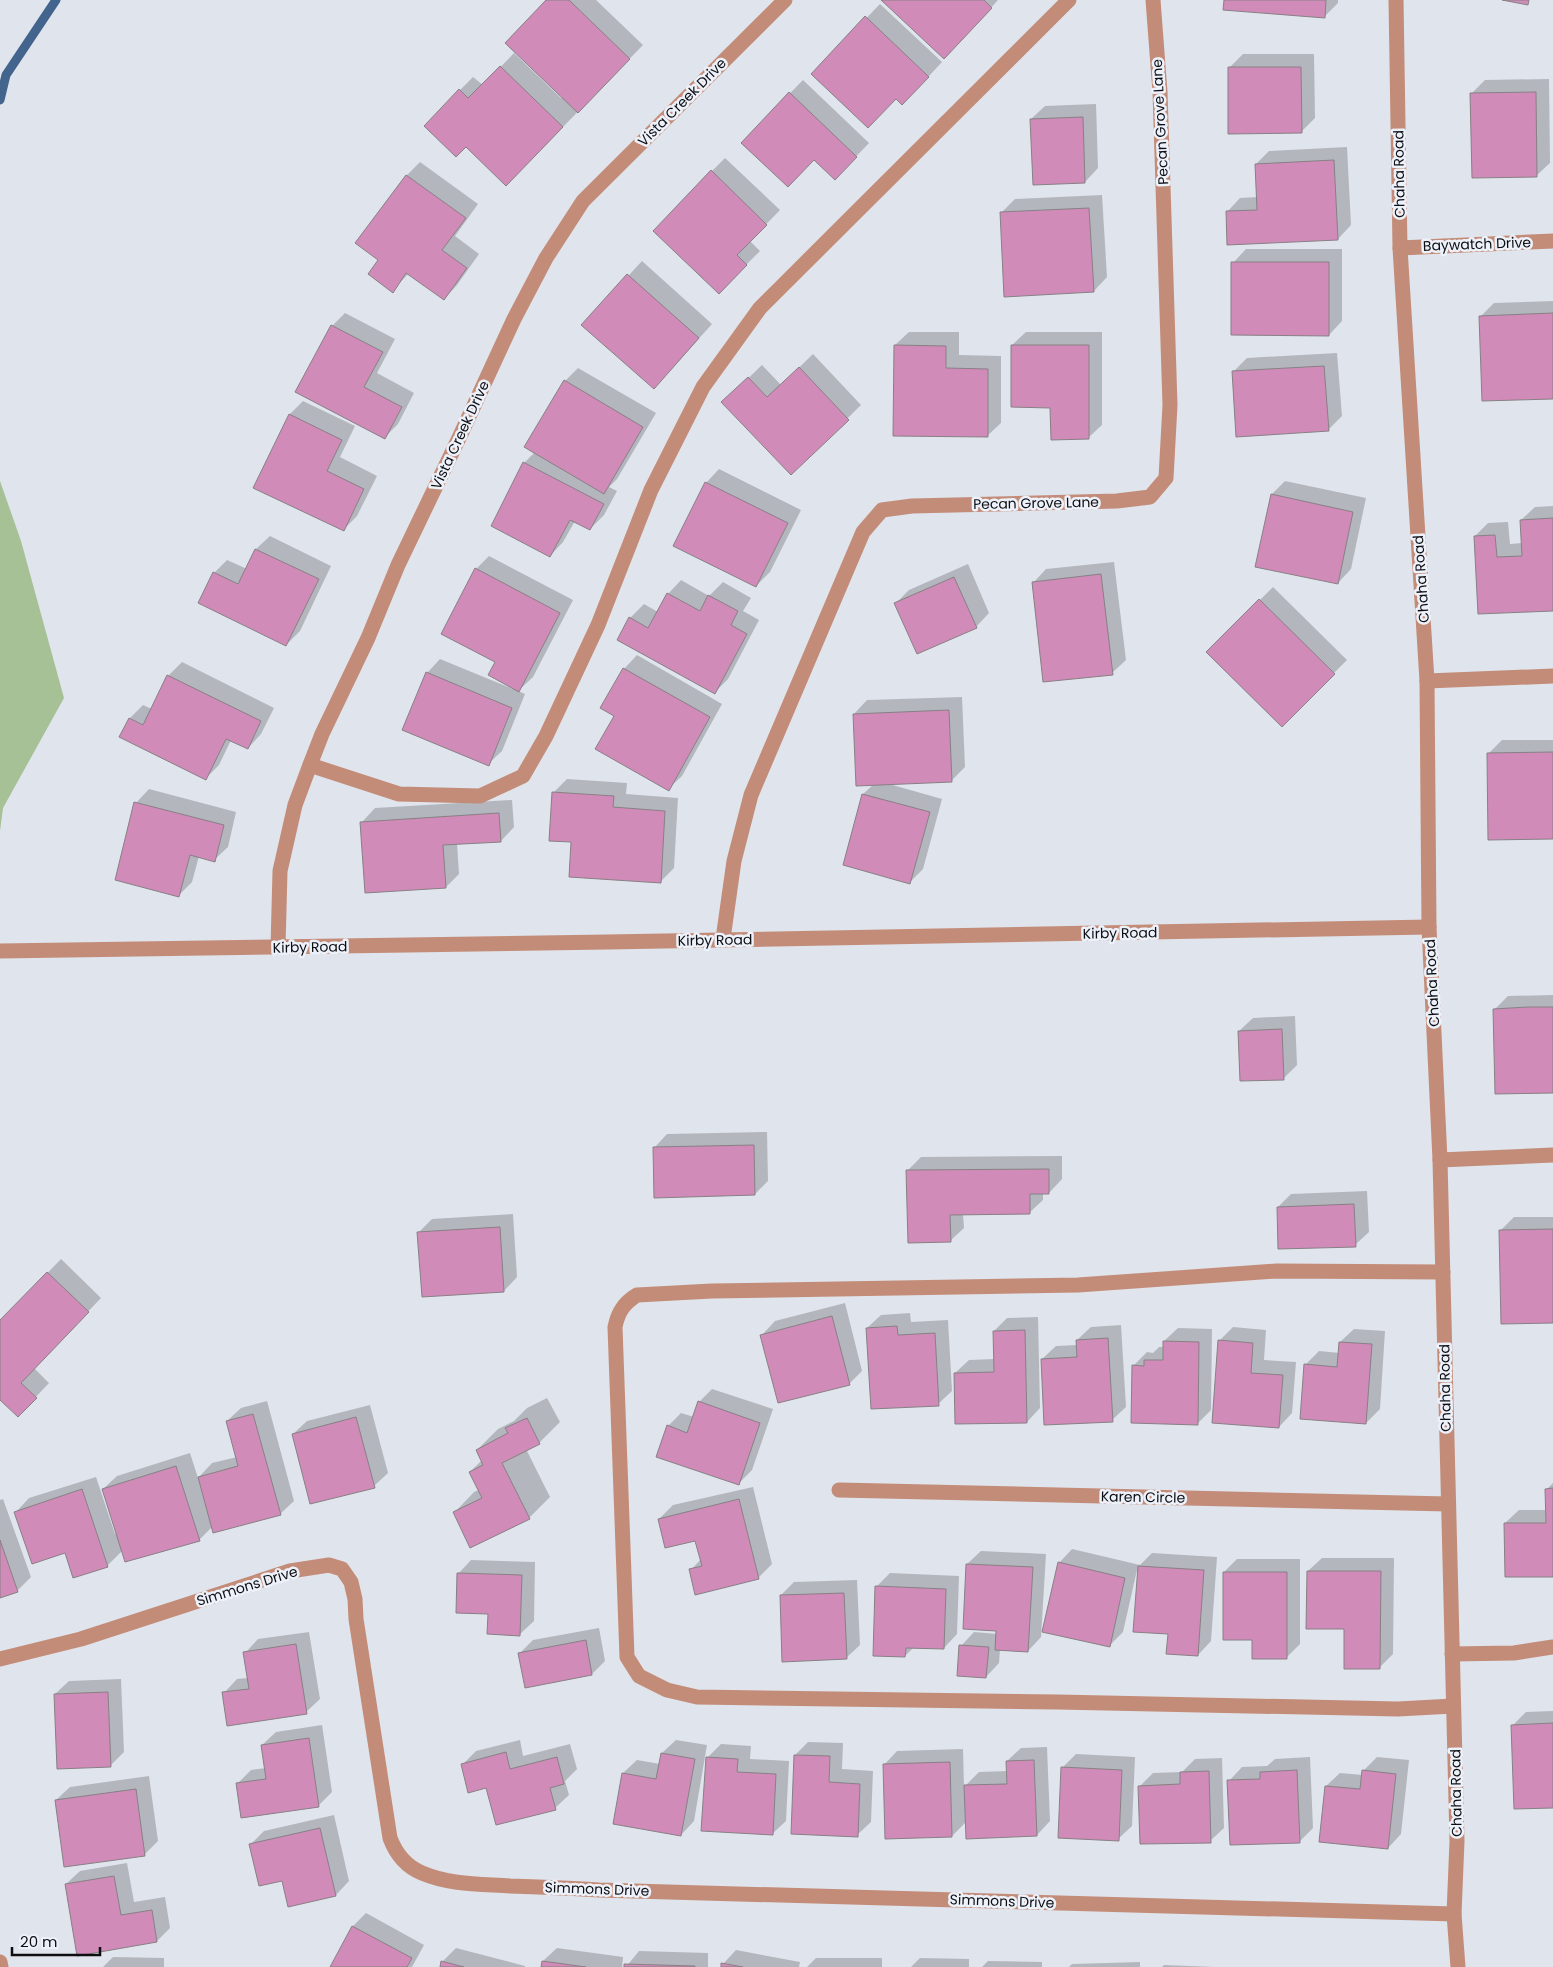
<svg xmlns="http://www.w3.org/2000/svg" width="1553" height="1967" font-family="Poppins,sans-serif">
<rect width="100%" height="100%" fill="#e0e4ec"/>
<path fill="#a6c195" d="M0,481l21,60 43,157 -61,110 -3,23z"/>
<g fill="#0003">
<path d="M548,0h48l47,45 -123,126 -60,-81 13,-13 10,8 31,-32 47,45 2,-1z"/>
<path d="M883,0h115l-40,44z"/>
<path d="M1225,0h113v3l-14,14z"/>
<path d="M880,4l62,58 -26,28 -104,-16z"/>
<path d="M1243,54h71l1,64 -14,14 -72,-64z"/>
<path d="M1549,79l1,84 -14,13 -64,-83 13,-13z"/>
<path d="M803,80l66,63 -21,22 -106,-23z"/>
<path d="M1096,104l2,64 -13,14 -54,-63 14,-13z"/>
<path d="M1347,147l4,78 -13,14 -111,-27 13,-14 18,-1 -2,-33 13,-13z"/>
<path d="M725,158l55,52 -30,31 10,10 -41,41 -7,-121z"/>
<path d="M420,162l58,42 -23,32 24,18 -22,31 -13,14 -35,-26 -17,18 -12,-31 -23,-17 50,-68z"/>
<path d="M1102,195l5,82 -13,14 -93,-78 14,-14z"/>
<path d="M1246,249h96v72l-13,14 -96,-72z"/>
<path d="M642,261l70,63 -45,50 -84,-49z"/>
<path d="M1553,301v97l-72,-82 13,-13z"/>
<path d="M345,313l50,26 -18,34 37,20 -16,31 -14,14 -52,-112z"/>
<path d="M909,332h50v23l42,1v67l-14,13 -92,-91z"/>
<path d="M1026,332h76v93l-14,13 -36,-32 -40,-61z"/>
<path d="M1337,353l5,63 -14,14 -95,-58 14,-14z"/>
<path d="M813,354l48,51 -70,69 -54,-85 25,-24 19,20z"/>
<path d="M578,368l78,45 -39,66 -8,8 8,4 -13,24 -14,14 -15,-8 -12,21 -13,14 -26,-93 11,-11 30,-71z"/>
<path d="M303,401l52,25 -15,31 37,19 -20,40 -14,14 -53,-116z"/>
<path d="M719,469l82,41 -31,62 -14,14 -50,-103z"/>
<path d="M1285,481l81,17 -15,71 -13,14 -66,-89z"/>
<path d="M1553,506v104l-78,-74 13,-13 20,-1 2,22 12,-1 -1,-23 14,-13z"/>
<path d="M270,536l61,30 -31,65 -14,14 -72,-72 13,-13 20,9 9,-20z"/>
<path d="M489,556l84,44 -40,77 -15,14 7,3 -23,57 -14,13 -61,-91 13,-14 73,30 1,-1 -18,-26 -20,-93z"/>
<path d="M1114,562l12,98 -14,13 -79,-90 13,-14z"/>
<path d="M968,564l21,49 -13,14 -80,-24 13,-13z"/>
<path d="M681,580l28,16 14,-14 28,16 -8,13 16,9 -31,59 -13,13 -97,-52 12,-22 14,-14 14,8 10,-18z"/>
<path d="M1273,587l74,73 -65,65 -74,-73z"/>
<path d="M637,655l85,49 -40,72 -14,13 -52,-74 8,-46z"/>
<path d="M182,662l92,46 -13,26 -13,14 -17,-8 -12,25 -13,13 -76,-60 13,-13 9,4 16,-33z"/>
<path d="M962,697l3,70 -14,14 -62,3 53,15 -19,70 -13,13 -47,-88 11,-10 -20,-70 13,-14z"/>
<path d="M1502,740h51v97l-65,-83z"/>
<path d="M567,779l60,4 -1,11 52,4 -4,70 -13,13 -88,-40 -20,-48z"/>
<path d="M149,789l87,23 -8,35 -14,13 -15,-4 -7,26 -13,13 -43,-92z"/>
<path d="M512,800l2,27 -13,14 -44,2 2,31 -13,13 -84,-65 13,-14z"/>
<path d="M1553,995v97l-59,-82 14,-14z"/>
<path d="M1295,1016l2,49 -14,14 -44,-48 14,-13z"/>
<path d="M767,1132l1,49 -13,13 -101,-46 13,-14z"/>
<path d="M1062,1156v23l-13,14h-6v7l-14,13 -66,1 1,14 -14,13 -42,-71 13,-13z"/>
<path d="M1367,1191l2,41 -14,13 -77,-38 13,-13z"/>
<path d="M513,1214l4,63 -13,14 -85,-59 13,-13z"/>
<path d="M1514,1217h39v105l-53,-91z"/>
<path d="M61,1259l40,39 -67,70 15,15 -31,33 -18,-18v-76z"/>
<path d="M845,1303l17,68 -13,13 -87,-49 13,-14z"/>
<path d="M910,1313l1,9 37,-2 4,71 -14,13 -71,-76 14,-13z"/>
<path d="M1038,1317l2,91 -13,14 -72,-49 14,-13 26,-1 -1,-28 13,-13z"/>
<path d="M1121,1325l5,82 -14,13 -70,-61 14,-13 21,-1v-5l14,-13z"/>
<path d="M1233,1327l33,3 -2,30 32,2 -4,51 -13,14 -60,-86z"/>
<path d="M1178,1328l34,1 -1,81 -14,14 -64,-58 14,-14 6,1 6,-6h5v-6z"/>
<path d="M1354,1329l31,2 -5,78 -14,14 -61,-58 14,-14 21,2v-11z"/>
<path d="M712,1389l61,20 -21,61 -13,13 -71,-57 13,-13 13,4 5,-15z"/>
<path d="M547,1398l13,24 -21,21 -13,6 24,48 -21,21 -75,-5 20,-21 5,-2 -9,-18 12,-12 -5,-10 21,-21 16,-8 13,-13z"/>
<path d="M267,1401l27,100 -14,13 -68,13 -13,13 -76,10 -16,16 -41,-14 -50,-40 13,-14 67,-21 19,57h2l-14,-45 14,-13 73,-23 8,25 14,-15 25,-6 -10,-36 14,-13z"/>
<path d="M370,1405l18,68 -14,13 -81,-52 14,-13z"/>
<path d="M1553,1483v92l-48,-52 14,-13h28v-21z"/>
<path d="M753,1487l19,77 -14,14 -67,-8 10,-11 -5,-20 -37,-20 14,-14z"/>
<path d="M3,1499l28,78 -14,14 -17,6v-97z"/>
<path d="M1072,1549l68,16 12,-12 65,4 -6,84 -13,14 -29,-22 -32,-63 -14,62 -14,14 -50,-83z"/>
<path d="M981,1551l65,3 -5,83 -13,14 -28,-2 -1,14 -13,14 -25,-31 13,-14 23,2 1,-5 -31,-65z"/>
<path d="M1322,1558h72l-1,96 -14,14 -34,-40 -37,-57z"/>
<path d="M1237,1559h63v85l-13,13 -34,-19 -29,-66z"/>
<path d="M471,1560l64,2 -1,59 -14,13 -62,-60z"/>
<path d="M890,1573l69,3 -2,58 -13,14 -30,-1 -9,9 -29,-69z"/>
<path d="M857,1580l3,65 -14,13 -65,-63 13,-13z"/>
<path d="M599,1628l6,33 -13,13 -72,-21 13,-13z"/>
<path d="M309,1632l11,67 -14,13 -82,-19 13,-14 11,-1 -3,-25 13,-14z"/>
<path d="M121,1679l3,73 -14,14 -55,-72 14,-13z"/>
<path d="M1553,1711v96l-40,-82 13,-13z"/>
<path d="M322,1725l10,67 -14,14 -81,-22 14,-14 15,-2 -4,-23 14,-13z"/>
<path d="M520,1740l3,16 47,-12 7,25 -12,12 4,14 -14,13 -68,-21 -25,-22 14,-14z"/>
<path d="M676,1740l31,5 -13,76 -13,14 -58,-62 14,-13 23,4 2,-11z"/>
<path d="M808,1742l35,1 -1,26 31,2 -2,51 -14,13 -62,-80z"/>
<path d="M721,1744l30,2 -1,13 39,2 -3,60 -14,13 -65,-76z"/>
<path d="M1047,1747l3,74 -13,14 -70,-14 -15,15 -68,-71 13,-14 66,-2 1,38 15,-15 29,-1 -1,-10 14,-13z"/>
<path d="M1076,1754l59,3 -3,69 -14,13 -56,-71z"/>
<path d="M1310,1757l3,71 -14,14 -70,-61 13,-14 25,-1 8,-7z"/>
<path d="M1377,1757l32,3 -8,74 -13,14 -62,-62 14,-13 23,2v-4z"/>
<path d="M1222,1758l2,70 -14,13 -70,-55 13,-13 29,-1 13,-13z"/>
<path d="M149,1776l9,65 -14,14 -88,-55 14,-13z"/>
<path d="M334,1815l15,66 -13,14 -53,-15 -32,-36 13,-13z"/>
<path d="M127,1863l7,39 31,-5 5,31 -13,13 -91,-57 14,-13z"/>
<path d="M366,1913l58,32 -12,22h-81l22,-41z"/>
<path d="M456,1948l69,18v1h-84l1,-5z"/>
<path d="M557,1948l66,9 -1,10h-80l1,-6z"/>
<path d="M736,1950l64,12 -1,5h-77l1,-3z"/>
<path d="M639,1951l69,2v14h-82z"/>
<path d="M113,1957l51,1v9h-61z"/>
<path d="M816,1958h66v9h-75z"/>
<path d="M920,1958l49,1v8h-58z"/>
<path d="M988,1961l54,1v5h-60z"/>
<path d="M1140,1962v5h-71l3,-3z"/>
<path d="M1164,1965l51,2h-53z"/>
</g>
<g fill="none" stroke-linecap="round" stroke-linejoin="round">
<path stroke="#42648d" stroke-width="9" d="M0,100l6,-25 50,-75"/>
</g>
<g fill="#d08bb8" stroke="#888085">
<path d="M546,0h23l61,59 -52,54 -73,-70z"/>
<path d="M881,0h103l8,8 -48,51z"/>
<path d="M1224,0h102l-1,18 -102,-8z"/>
<path d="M1502,0h27l-1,5z"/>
<path d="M865,16l64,61 -27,28 -6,-6 -28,29 -57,-54z"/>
<path d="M500,66l63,61 -57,59 -40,-39 -10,10 -32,-31 35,-37 9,9z"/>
<path d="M1228,67h73l1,66 -74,1z"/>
<path d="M789,92l68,65 -22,23 -21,-20 -26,27 -47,-44z"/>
<path d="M1536,92l1,85 -65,1 -2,-85z"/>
<path d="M1083,117l2,66 -52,2 -3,-66z"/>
<path d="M1334,160l4,80 -111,5 -1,-34 31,-1 -2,-46z"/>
<path d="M711,170l56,55 -30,30 10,10 -28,29 -66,-63z"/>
<path d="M406,175l60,43 -24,32 25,18 -23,32 -38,-27 -13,20 -25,-19 10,-14 -23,-17z"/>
<path d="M1089,208l5,84 -90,5 -4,-85z"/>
<path d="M1231,262h98v74l-98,-1z"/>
<path d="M627,274l72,64 -45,51 -73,-64z"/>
<path d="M1553,313v86l-71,2 -3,-85z"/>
<path d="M331,325l52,27 -19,35 38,20 -17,32 -90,-47z"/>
<path d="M894,345l52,1v22l42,1v68l-95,-1z"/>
<path d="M1011,345h78v94l-38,1 -1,-32 -39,-1z"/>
<path d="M1324,366l5,65 -93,6 -4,-66z"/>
<path d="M799,367l50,53 -58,55 -70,-73 27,-25 19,20z"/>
<path d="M564,380l79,47 -39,67 -80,-47z"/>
<path d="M289,414l53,26 -15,31 37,18 -20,42 -91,-43z"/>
<path d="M523,462l81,42 -14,26 -20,-10 -20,37 -59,-31z"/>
<path d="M705,482l83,41 -32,64 -83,-41z"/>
<path d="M1271,494l82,18 -15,72 -83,-17z"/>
<path d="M1553,518v93l-75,3 -4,-78 21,-1 2,22 25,-1 -2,-36z"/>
<path d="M255,549l64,30 -33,67 -88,-43 15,-31 25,12z"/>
<path d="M475,568l85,45 -41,79 -31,-17 7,-13 -54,-28z"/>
<path d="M1101,574l12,101 -70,7 -11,-100z"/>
<path d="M954,577l23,51 -60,26 -23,-51z"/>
<path d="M667,593l33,18 8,-16 30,16 -7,14 16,9 -32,60 -98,-54 12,-23 19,11z"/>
<path d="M1259,599l76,75 -53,53 -76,-75z"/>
<path d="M623,668l87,49 -41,74 -74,-42 19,-33 -14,-8z"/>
<path d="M426,672l86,36 -23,58 -87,-36z"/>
<path d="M167,675l94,46 -13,28 -22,-10 -20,41 -87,-43 10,-19 14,7z"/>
<path d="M949,710l3,72 -96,4 -3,-72z"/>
<path d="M1553,752v87l-65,1 -1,-87z"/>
<path d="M552,792l62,4 -1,11 52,4 -4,72 -92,-6 2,-35 -22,-1z"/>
<path d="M862,794l68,18 -20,72 -67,-19z"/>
<path d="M134,802l90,23 -9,37 -25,-7 -11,42 -64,-17z"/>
<path d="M499,813l2,29 -58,3 3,43 -81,5 -5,-71z"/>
<path d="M1528,1007h25v86l-58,1 -2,-85z"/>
<path d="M1282,1029l2,51 -44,1 -2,-50z"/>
<path d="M754,1145l1,50 -101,3 -1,-51z"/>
<path d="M1049,1169v25h-19v20l-80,1 1,27 -43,1 -2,-73z"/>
<path d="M1354,1204l2,43 -78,2 -1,-42z"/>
<path d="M500,1227l4,65 -82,5 -5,-65z"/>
<path d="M1553,1229v94l-52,1 -2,-94z"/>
<path d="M47,1272l42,40 -68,71 16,15 -19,19 -18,-17v-80z"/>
<path d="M832,1316l18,69 -72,18 -18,-68z"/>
<path d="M897,1326l1,9 37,-2 4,73 -68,3 -5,-81z"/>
<path d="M1025,1330l2,93 -72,1 -1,-51 40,-1 -1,-41z"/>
<path d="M1108,1338l5,84 -69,3 -3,-66 36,-2 -1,-17z"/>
<path d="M1218,1340l35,3 -2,30 32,2 -4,53 -67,-5z"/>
<path d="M1163,1341l36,1 -1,83 -67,-2 1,-58 12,1v-6h19z"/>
<path d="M1339,1342l33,2 -6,80 -66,-5 4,-55 33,3z"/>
<path d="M698,1401l62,22 -21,62 -83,-28 11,-32 20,8z"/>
<path d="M253,1414l28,101 -68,18 -15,-56 40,-11 -12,-45z"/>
<path d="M356,1417l19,71 -65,16 -18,-70z"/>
<path d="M527,1418l13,26 -38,19 28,56 -60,29 -17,-36 29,-14 -13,-26 14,-7 -7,-15 32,-17 -3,-5z"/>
<path d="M176,1466l24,75 -75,21 -23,-73z"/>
<path d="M1553,1488v89h-48l-1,-54h42l-1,-34z"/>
<path d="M82,1489l26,78 -35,11 -8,-25 -33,11 -18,-52z"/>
<path d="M739,1499l20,80 -64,16 -6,-26 13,-3 -7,-25 -30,7 -7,-29z"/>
<path d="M0,1540l18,52 -18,6z"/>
<path d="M1058,1562l67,16 -15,69 -68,-15z"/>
<path d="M966,1564l67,3 -5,85 -33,-2 1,-19 -33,-2z"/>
<path d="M1138,1566l66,4 -6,86 -32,-2 2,-20 -35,-2z"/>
<path d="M1307,1571h74l-1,98h-36v-40h-38z"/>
<path d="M1223,1572h64v87h-35v-19h-29z"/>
<path d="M457,1573l65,2 -2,61 -33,-2 1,-20 -32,-1z"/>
<path d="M875,1586l71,3 -2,60 -38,-1 -1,9 -32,-1z"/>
<path d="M844,1593l3,66 -65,3 -2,-67z"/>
<path d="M586,1640l6,35 -67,13 -7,-35z"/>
<path d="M296,1644l11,70 -80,12 -5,-34 27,-3 -6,-37z"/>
<path d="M959,1645l30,2 -3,31 -29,-2z"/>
<path d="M108,1692l3,75 -54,2 -3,-75z"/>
<path d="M1553,1723v85l-39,1 -3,-84z"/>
<path d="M309,1738l10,69 -78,11 -5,-35 30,-4 -5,-34z"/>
<path d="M506,1752l4,17 47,-12 7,27 -14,4 6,22 -60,15 -10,-37 -18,5 -7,-29z"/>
<path d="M661,1753l34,6 -14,77 -68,-12 9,-51 34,6z"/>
<path d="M794,1755l36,1 -1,26 31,2 -2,53 -67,-3z"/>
<path d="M706,1757l32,2 -1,13 39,2 -3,61 -72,-4z"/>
<path d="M1034,1760l3,76 -71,3 -2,-54 43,-1 -1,-23z"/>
<path d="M950,1762l2,75 -67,2 -2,-75z"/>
<path d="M1061,1767l61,3 -3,71 -61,-3z"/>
<path d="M1297,1770l3,73 -70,2 -3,-65 33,-1v-7z"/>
<path d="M1362,1770l34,4 -8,75 -69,-7 6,-56 35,3z"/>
<path d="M1209,1771l2,72 -71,1 -2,-58 42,-2v-12z"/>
<path d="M136,1789l9,67 -81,11 -9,-67z"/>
<path d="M320,1828l16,68 -48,11 -6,-26 -23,5 -10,-42z"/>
<path d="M114,1876l7,39 31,-5 5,32 -80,14 -12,-72z"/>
<path d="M352,1926l60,32 -5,9h-77z"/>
<path d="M441,1961l23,6h-24z"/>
<path d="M542,1961l44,6h-45z"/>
<path d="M721,1963l22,4h-22z"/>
<path d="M624,1964l71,2v1h-71z"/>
</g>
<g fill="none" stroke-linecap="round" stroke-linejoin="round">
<g stroke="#c38c78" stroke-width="15">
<path d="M1396,0l4,248 27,433 2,246 11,233 17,681 -3,73 4,53"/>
<path d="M1400,248l153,-7"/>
<path d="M1427,681l126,-5"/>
<path d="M310,765l89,29 81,2 43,-20 23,-40 52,-111 53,-135 52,-103 57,-79 309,-308"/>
<path d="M723,939l11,-78 17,-66 112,-263 19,-22 30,-4 205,-5 33,-4 16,-19 4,-73 -10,-313 -7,-92"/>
<path d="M278,947l2,-76 15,-66 15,-40 12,-31 46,-96 30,-73 61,-127 55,-119 32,-61 37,-57 202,-201"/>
<path d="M0,951l607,-9 822,-15"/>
<path d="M1440,1160l113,-5"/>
<path d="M1443,1272l-166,-1 -199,14 -366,6 -75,4c-13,8 -19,17 -22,32l12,330 12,19 28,14 30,7 361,5 340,7 55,-3"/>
<path d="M839,1490l609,14"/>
<path d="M1452,1654l62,-1 39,-6"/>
<path d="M0,1659l81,-20 209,-68 39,-6 13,4 9,13 4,17 1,20 34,219c6,16 15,28 32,35 28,12 59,11 88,13 30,1 60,2 89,4l855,24"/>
<path d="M0,1962l1,5"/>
</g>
</g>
<g text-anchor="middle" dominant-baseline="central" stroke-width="5" stroke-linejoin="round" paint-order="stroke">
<g font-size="14" fill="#0d0e11" stroke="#edf1fa">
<text transform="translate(682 102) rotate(-45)">Vista Creek Drive</text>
<text transform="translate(1160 122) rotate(-93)">Pecan Grove Lane</text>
<text transform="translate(1399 174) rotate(-91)">Chaha Road</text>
<text transform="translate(1477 244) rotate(-2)">Baywatch Drive</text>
<text transform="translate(460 435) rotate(-65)">Vista Creek Drive</text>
<text transform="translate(1036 503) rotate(-1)">Pecan Grove Lane</text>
<text transform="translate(1421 579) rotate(-94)">Chaha Road</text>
<text transform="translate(1120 933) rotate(-1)">Kirby Road</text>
<text transform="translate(715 940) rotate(-1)">Kirby Road</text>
<text transform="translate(310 947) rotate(-1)">Kirby Road</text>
<text transform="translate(1432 983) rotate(-93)">Chaha Road</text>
<text transform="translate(1445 1388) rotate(-91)">Chaha Road</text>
<text transform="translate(1143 1497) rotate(1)">Karen Circle</text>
<text transform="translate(247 1586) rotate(-17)">Simmons Drive</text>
<text transform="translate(1456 1793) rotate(-91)">Chaha Road</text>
<text transform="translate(597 1889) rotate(2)">Simmons Drive</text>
<text transform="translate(1002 1901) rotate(2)">Simmons Drive</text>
</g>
</g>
<path d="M12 1947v8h88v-8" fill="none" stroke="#0d0e11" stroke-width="2.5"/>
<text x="20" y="1947" font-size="15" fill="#0d0e11" stroke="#edf1fa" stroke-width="4" paint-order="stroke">20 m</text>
</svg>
